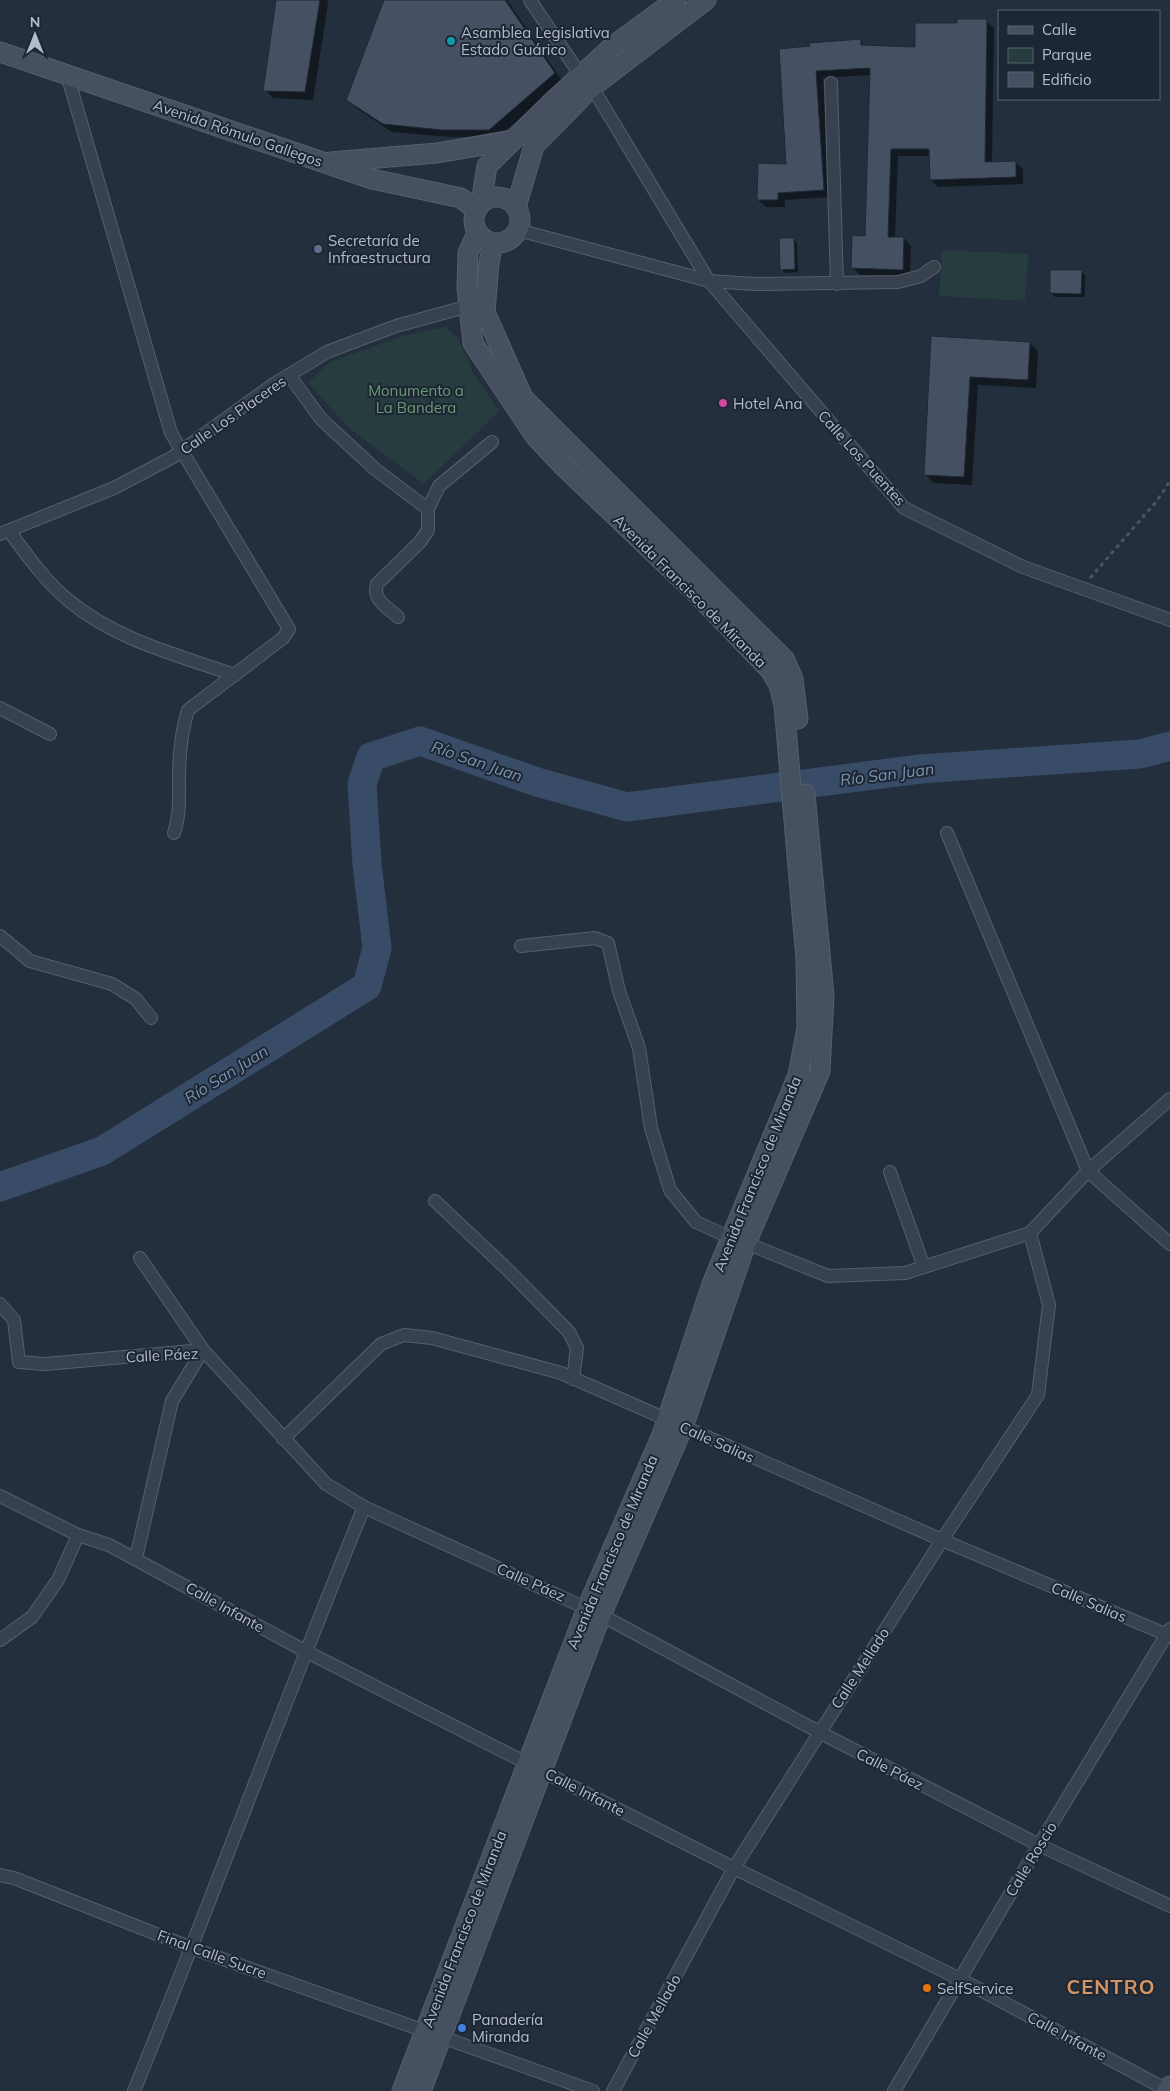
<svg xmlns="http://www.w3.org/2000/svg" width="1170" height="2091" font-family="Mulish,sans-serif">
<rect width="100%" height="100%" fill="#242f3e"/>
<g fill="#263c3f">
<path d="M942,250l86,4 -3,47 -86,-5z"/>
<path d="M446,327l13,13 14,33 26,38 -75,73 -75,-56 -41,-45 22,-21 73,-26z"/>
</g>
<g fill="#0007">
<path d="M276,0h51l1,4 -15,96 -40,-2 -8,-8z"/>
<path d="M385,0h122l56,82 -65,55h-47l-59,-5 -36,-24 -9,-8z"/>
<path d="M986,21l8,7 -2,135 23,-1 8,7v15l-85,3 -7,-7 -1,-24h-32l-3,82h9l7,8 -1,30 -50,-1 -8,-8 14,-30 5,-162 -48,3 8,119 -46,3v7h-19l-8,-7 30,-35 -8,-115 80,-9 6,6 50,1 43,-23z"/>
<path d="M794,239l3,4 1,29 -13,1 -4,-4z"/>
<path d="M1082,272l3,3v22h-30l-4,-4z"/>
<path d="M932,338l98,5 8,8 -2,37 -58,-3 -6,100 -39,-2 -8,-9z"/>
</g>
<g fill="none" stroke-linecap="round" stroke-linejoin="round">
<path stroke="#394c67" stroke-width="29" d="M0,1187l102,-36 265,-165 10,-38 -10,-84 -5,-80 9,-27 49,-16 117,41 90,25 293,-38 220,-15 30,-8"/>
</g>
<g fill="#455162" stroke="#1f2835">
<path d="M276,0h44l-15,92 -42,-1z"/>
<path d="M384,0h121l50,73 -66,57h-47l-59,-6 -37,-24z"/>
<path d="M957,19h30l-2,143 31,-1v16l-86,3 -1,-31h-38l-3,88h16l-1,33 -52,-2 1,-33 13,1 5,-168 -54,3 8,119 -46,3v7h-21l1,-37 28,1 -7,-115 31,-3 -1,-3 52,-4v6l54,2v-24h42z"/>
<path d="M779,238h15l1,31 -15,1z"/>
<path d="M1050,270h32l-1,24 -31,-1z"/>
<path d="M931,336l99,6 -2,38 -58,-3 -6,100 -40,-2z"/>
</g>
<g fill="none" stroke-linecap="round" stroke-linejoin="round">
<defs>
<g id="minor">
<path d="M530,0l51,76 11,11 117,194 195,227 119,59 147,53"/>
<path d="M67,74l104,359 118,196 -6,9 -95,72c-7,22 -9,46 -9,69 0,19 1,36 -5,54"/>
<path d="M831,83l6,201"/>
<path d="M518,230l191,51 46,3 143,-2 23,-6 13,-9"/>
<path d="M289,375l32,44 54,50 53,40"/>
<path d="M9,531c18,24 36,50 59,69 48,40 109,55 167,75"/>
<path d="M0,534l114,-46 59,-31 101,-73 53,-32 69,-26 73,-20"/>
<path d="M398,617c-11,-10 -26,-17 -21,-33l43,-42 8,-12v-21l11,-23 53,-44"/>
<path d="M0,708l50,26"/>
<path d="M947,833l141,338 82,73"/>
<path d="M0,936l30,25 82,23 24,15 15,19"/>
<path d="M521,946l74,-8 13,5 11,48 20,57 12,80 19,62 26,32 35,16"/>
<path d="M890,1172l34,95"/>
<path d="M435,1201l74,70 60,61 8,16 -4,31"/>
<path d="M746,1243l82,33 77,-3 125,-40 58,-62 82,-72"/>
<path d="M0,1304l14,16 5,42 26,2 158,-14 123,134 38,23 237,108 218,117 220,113 131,61"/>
<path d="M283,1439l98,-95 23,-9 28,3 129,35 381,167 228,96"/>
<path d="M0,1496l78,39 31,10 196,106 429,217 226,111 209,112"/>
<path d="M136,1558l36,-157 31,-51 -63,-92"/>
<path d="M0,1640l32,-23 26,-37 20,-45"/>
<path d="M0,1875l14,3 178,70 401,143"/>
<path d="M134,2091c79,-194 151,-391 230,-584"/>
<path d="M613,2091l121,-223 208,-328 96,-145 11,-90 -19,-72"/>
<path d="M894,2091l145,-246 131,-216"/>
</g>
<g id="secondary">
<path d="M0,52l372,127 89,19 15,12"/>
<path d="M331,162l106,-9 76,-13"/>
<circle cx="497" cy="220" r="23"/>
<path d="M481,203l6,-37 66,-65 60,-55 63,-46"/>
<path d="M516,207l18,-61 58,-59 114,-87"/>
<path d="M493,243l-4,20 -4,49 38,86 262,262 8,19 5,40"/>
<path d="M402,2091l185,-483 75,-173 50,-151 86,-209 9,-47 -1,-69 -22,-254 -5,-20 -8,-14 -73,-76 -135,-129 -28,-30 -62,-93 -6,-55 1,-35 9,-20"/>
<path d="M421,2091l180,-476 82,-188 63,-184 74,-172 4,-75 -19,-202"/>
<path d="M1167,2091l3,-5"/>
</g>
</defs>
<use href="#minor" stroke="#565f6c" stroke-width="14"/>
<use href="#secondary" stroke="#565f6c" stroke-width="21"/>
<path stroke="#44595c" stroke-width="3" stroke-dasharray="4 4" stroke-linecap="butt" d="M1090,578l66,-76 14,-21"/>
<use href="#minor" stroke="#38414e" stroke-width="12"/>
<use href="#secondary" stroke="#465061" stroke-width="19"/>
</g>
<circle fill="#0f9aa8" stroke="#1d2633" stroke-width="2" cx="451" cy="41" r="5"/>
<circle fill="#5c6f8a" stroke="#1d2633" stroke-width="2" cx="318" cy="249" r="5"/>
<circle fill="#d1479c" stroke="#1d2633" stroke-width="2" cx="723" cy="403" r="5"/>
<circle fill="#e8710a" stroke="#1d2633" stroke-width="2" cx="927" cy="1988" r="5"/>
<circle fill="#3f7fe0" stroke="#1d2633" stroke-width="2" cx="462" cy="2028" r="5"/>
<g text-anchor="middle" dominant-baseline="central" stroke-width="4" stroke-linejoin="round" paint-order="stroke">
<g font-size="15" fill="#b4bcc9" stroke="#1d2633" text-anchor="start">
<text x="461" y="32">Asamblea Legislativa<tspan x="461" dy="17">Estado Guárico</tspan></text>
<text x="328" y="240">Secretaría de<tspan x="328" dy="17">Infraestructura</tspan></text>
<text x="733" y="403">Hotel Ana</text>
<text x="937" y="1988">SelfService</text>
<text x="472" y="2019">Panadería<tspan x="472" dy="17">Miranda</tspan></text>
</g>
<g font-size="15" fill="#b4bcc9" stroke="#1d2633">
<text transform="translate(238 133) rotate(19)">Avenida Rómulo Gallegos</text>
<text transform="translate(233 415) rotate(-35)">Calle Los Placeres</text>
<text transform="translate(862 458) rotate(48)">Calle Los Puentes</text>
<text transform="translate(690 591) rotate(45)">Avenida Francisco de Miranda</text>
<text transform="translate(757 1174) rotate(-68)">Avenida Francisco de Miranda</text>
<text transform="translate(162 1355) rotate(-3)">Calle Páez</text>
<text transform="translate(717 1442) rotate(24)">Calle Salias</text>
<text transform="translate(612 1552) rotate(-67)">Avenida Francisco de Miranda</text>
<text transform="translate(531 1582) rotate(24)">Calle Páez</text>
<text transform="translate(1089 1602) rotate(23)">Calle Salias</text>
<text transform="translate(225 1607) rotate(29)">Calle Infante</text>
<text transform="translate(860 1668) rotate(-57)">Calle Mellado</text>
<text transform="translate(890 1769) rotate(27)">Calle Páez</text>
<text transform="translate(585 1792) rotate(27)">Calle Infante</text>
<text transform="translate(1031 1859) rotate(-59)">Calle Roscio</text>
<text transform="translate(464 1929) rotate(-69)">Avenida Francisco de Miranda</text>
<text transform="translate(212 1954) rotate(20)">Final Calle Sucre</text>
<text transform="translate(654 2016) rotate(-61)">Calle Mellado</text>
<text transform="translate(1067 2036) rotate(28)">Calle Infante</text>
</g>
<g font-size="15" fill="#6b9a76" stroke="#1d2633">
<text x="416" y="390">Monumento a<tspan x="416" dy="17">La Bandera</tspan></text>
</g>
<g font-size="16" font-style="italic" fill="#7c92b1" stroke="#1d2633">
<text transform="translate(477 761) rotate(19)">Río San Juan</text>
<text transform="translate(887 774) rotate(-7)">Río San Juan</text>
<text transform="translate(226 1074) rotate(-32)">Río San Juan</text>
</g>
<g font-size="20" font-weight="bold" letter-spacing="1" fill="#d59563" stroke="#1d2633">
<text x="1111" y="1986">CENTRO</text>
</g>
</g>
<rect x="998" y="10" width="162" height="90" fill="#1d2633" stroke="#59626f"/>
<rect x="1008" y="26" width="25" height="8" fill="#465061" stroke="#59626f"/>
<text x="1042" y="35" font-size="15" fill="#b4bcc9">Calle</text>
<rect x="1008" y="48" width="25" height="15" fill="#263c3f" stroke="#59626f"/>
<text x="1042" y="60" font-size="15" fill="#b4bcc9">Parque</text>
<rect x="1008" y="72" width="25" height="15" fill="#455162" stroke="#59626f"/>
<text x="1042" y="85" font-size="15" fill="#b4bcc9">Edificio</text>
<g transform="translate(35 35)" stroke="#1d2633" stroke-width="4" paint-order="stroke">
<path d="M0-4L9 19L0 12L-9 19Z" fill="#b4bcc9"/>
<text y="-8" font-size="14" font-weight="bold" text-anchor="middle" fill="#b4bcc9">N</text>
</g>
</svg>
